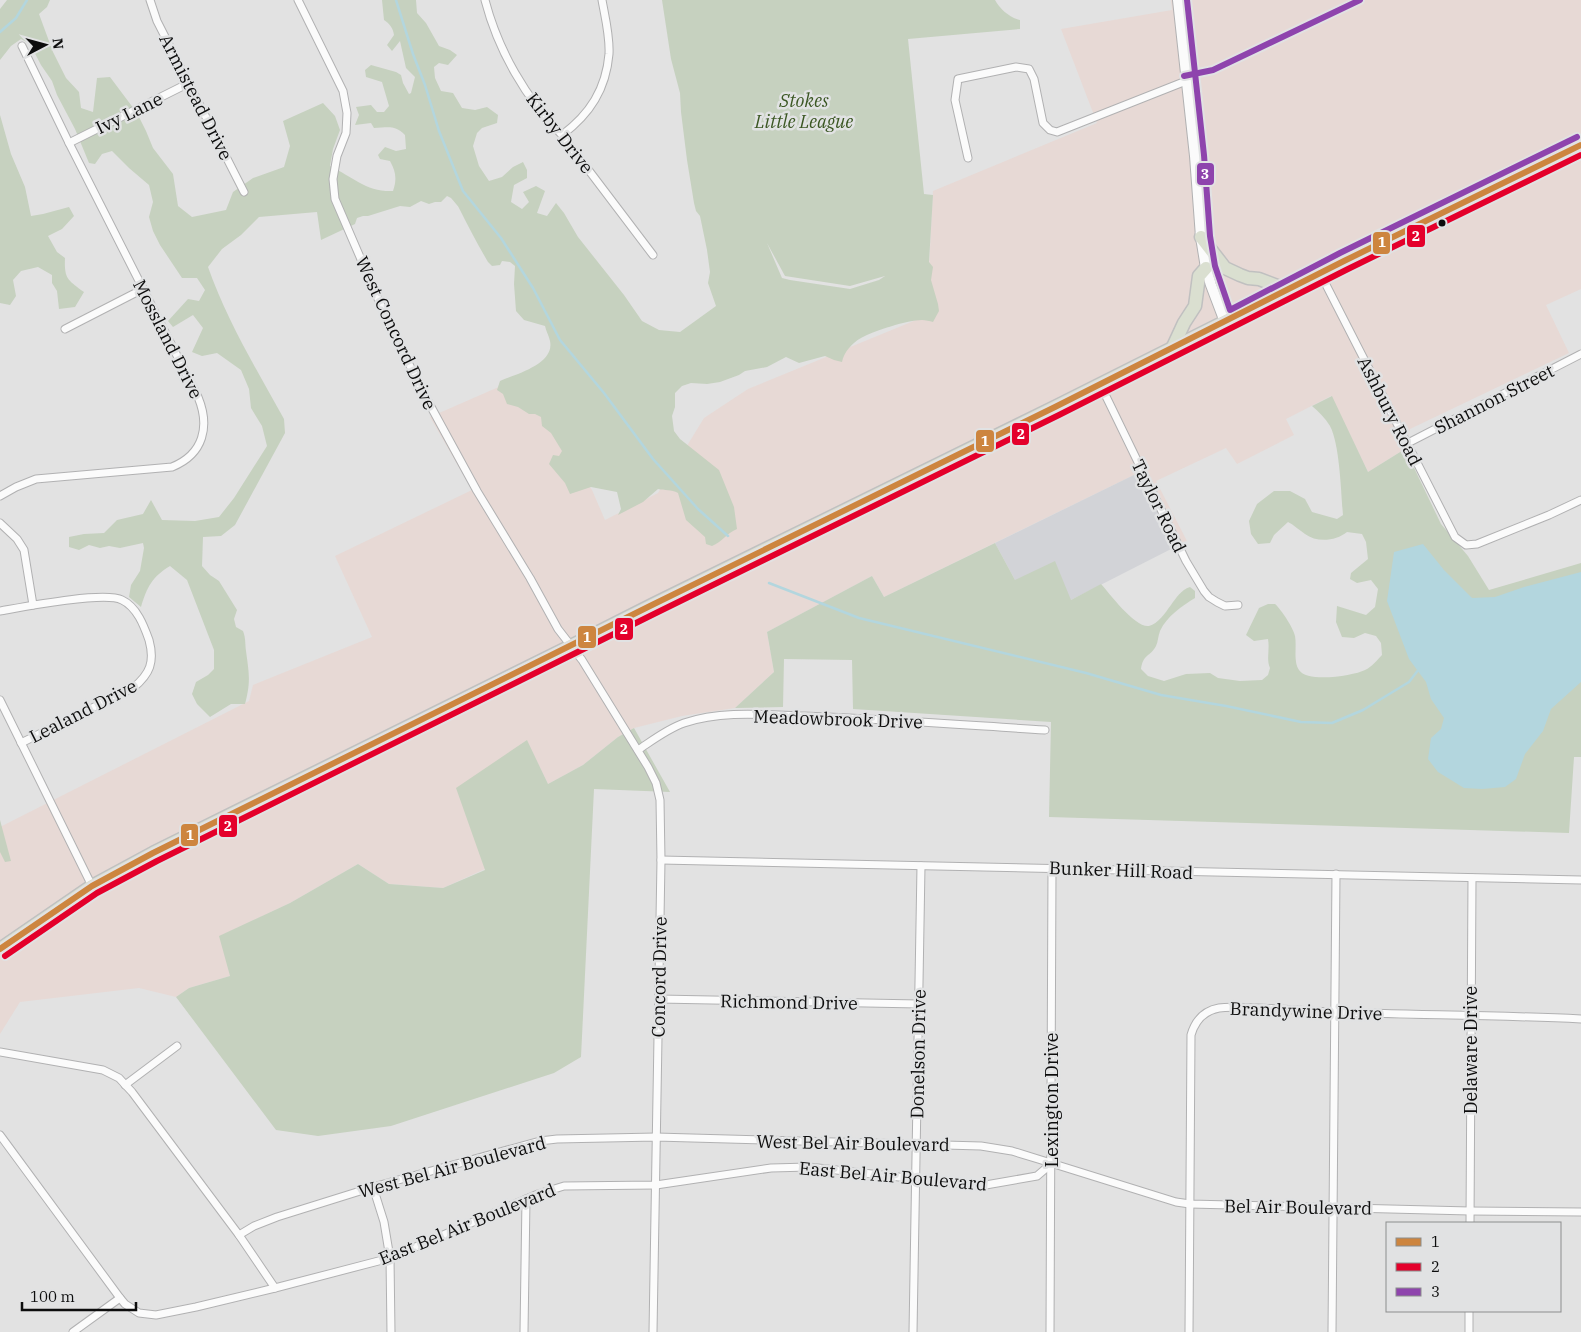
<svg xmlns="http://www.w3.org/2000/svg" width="1581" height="1332" font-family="'IBM Plex Serif',serif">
<rect width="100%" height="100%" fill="#e2e2e2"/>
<path fill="#e7d9d5" d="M1171,0h410v289l-35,16 23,48 -159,76 -5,20 -37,23 -37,-76 -45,23 8,16 -57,29 -11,-16 -70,33 31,60 -12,6 -35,-75 -256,125 -12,-21 -105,56 7,40 -39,36 -53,8 -48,12 -16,9 -35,28 -35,19 -21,-43 -42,128 -42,19 -54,-4 -31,-20 -68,39 -70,33 10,40 -41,12 -13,9 -37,-9 -119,14 -20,32v-207l249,-126 4,-16 119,-48 -37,-81 137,-66 -42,-73 87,-38 75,111 13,30 53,-27 46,-75 44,-29 190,-78 -10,-24 5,-96 164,-68 -36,-94 111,-19z"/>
<path fill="#d2d3d7" d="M1140,472l35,75 -104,53 -56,-20 -20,-37z"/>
<g fill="#c6d1bf" fill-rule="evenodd">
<path d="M7,0h43l-3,7 -8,7 14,38 13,26 13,14 2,16 12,4 4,-34 13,-1 27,36 9,18 7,17 20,26 5,32 14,11 34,-7 7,-18 20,-14 31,-11 6,-21 -7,-25 40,-18 12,13 5,14 -7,19 -3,17c23,11 36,26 63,25 4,-12 3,-19 -3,-30l-10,-2 -2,-4 7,-8 11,4 10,-2 -1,-14c-11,-11 -18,-7 -31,-7l-3,-5 -16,2 4,-10 -3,-8 15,-2 6,7h7l5,-6 -7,-24 -16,-5 -1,-7 6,-5 25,7 5,3 2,8 6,11 2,-1 4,-16 -9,-9 -6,-27 -8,10 -5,-6 7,-10c-1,-7 -4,-11 -10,-15l-2,-20h34l1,13 9,10 13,23 11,4 7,5 -9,10 -9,-2 -5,4 1,11 6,13 12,2 9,15 13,2 12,-3 11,8 -1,8 -15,5 -5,5 -4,13 6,20 10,15 13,-4 11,-10 10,-5 4,8v8l-13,7 -3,17 11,7 7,-7 -6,-10 13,-6 9,5 -8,22 10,3 9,-13 8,10 14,24 46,58 18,26 17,9 21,2 36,-26 -8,-23 2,-11 -3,-22 -7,-34 -4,-5 -2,-8 -7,-43 -6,-48 -1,-19 -9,-34 -9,-59h333c5,9 15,18 25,20v9l-112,10 16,155 9,1 -4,67 4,5 -2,13 7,24 1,7 -6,11c-3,-1 -8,-2 -11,-2 -14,0 -49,11 -61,18 -9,5 -17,14 -19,24l-8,-2 -9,-4 -26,7 -13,-6 -19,10 -22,4 -6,4 -19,7 -13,2 -16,-1 -9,3 -7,7v14l-3,9 2,15 6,8 39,31 15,37 3,22c-10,4 -15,13 -25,17l-6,-2 -1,-7 -19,-17 -8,-27c-7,-4 -13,-2 -20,-4l-15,13 -25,13 3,-6 -4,-17 -26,-5 -21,7 -5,-11 -16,-19 4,-9 6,1 3,-5 -11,-18 -9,-7 -1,-9 -6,-3h-6l-11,-7 -11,-3 -4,-10 -6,-4 3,-9c16,-7 55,-17 50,-40 -1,-5 -4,-10 -5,-15l-21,-6 -8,-9 -2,-27 1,-18 -5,-4 -8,-1 -2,4 -8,1 -4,-4c-10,-17 -19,-34 -28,-52 -2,-5 -6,-8 -9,-12l-4,-2 -6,6h-6l-6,2 -8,-3 -11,6 -10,-1 -32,10h-5l-6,2 -2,6 -34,16 -4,-28 -58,5 -18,18 -19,14 -14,18c19,54 49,103 76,152l1,14 -50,92 -14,11 -18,1 -1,29 8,9 9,6 18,29 -3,9 2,8 7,4c3,8 2,13 3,20 3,22 5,31 -1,53h-14l-21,13 -13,-13 -5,-10 4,-12 12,-7 6,-6v-19l-27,-70 -17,-14c-18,11 -23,21 -29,41l-12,-10 2,-12 9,-14 4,-23 -1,-5 -23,5 -11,-2 -9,2 -11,-3 -10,5 -10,-3v-10l15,-3 20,-1 13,-13 26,-6 8,-14 11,20 33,1 24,-4 15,-19 33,-52 -5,-20 -11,-18 -2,-19 -8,-19 -24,-17 -15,3 -10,-4 11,-24 -10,-13 -20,12 -5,-6 20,-22 11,2 6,-11 -8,-12h-15l-22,-33 -7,-14 -4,-14 4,-15 -4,-17 -20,-17 -17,-17 -10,3 -7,10 -6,-1 -14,-34 -18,-34 -5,-14 -11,-16 -11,-21 -9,-5 -10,7 -11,14v-51zM767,243l18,33 65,10 35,-10 -6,4 -29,9 -60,-9 -8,-2z"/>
<path d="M0,115l11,39 14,33 6,29 12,-2 26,-7 5,9 -12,13 -14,7 9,16 8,6c-1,21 3,22 19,34l-9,15 -16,2 -2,-18 -5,-8v-8l-14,-8 -17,4 -8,9 3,16 -6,9 -10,-2z"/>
<path d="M1332,396l36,76 37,-23 36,75 27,32 21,34 92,-27v194h-7l-5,76 -520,-16 2,-95 -198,-13 -1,-49 -68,-1 -1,48 -48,1 39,-36 -7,-40 105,-56 12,21 111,-54 20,37 40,-19 16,39 30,-16c9,10 34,44 48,42 9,-2 16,-13 22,-21 5,-7 10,-15 19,-18l5,4v7c-13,8 -28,18 -35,33 -2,5 -2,11 -4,15 -6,11 -13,8 -15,23l7,7 16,5 22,-7 24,-1 8,5 22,3 22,-1 6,-5 2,-7c-4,-9 0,-18 -2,-29l-14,2 -8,-6 13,-27 9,-4h7c6,5 19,25 20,32 2,10 -2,25 4,34 8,13 54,6 66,0 7,-3 12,-10 17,-15l-1,-12 -5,-7 -11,-3 -11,5 -12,-1 -6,-15 1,-16 29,9 9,-8 3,-18 -7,-9 -14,3 -7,-4 1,-6 17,-14 -2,-17 -4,-8 -15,-2c-11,9 -30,11 -42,2 -6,-4 -11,-9 -17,-12l-14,13 -4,8 -12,1 -7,-10 -2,-13 8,-17 17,-13h16l15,8 7,13 25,7 6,-4c-2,-22 -3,-70 -13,-89 -5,-8 -11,-14 -18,-20z"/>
<path d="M634,728l36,64 -76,-3 -13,268 -27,16 -163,53 -73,10 -42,-6 -100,-133 13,-9 41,-12 -11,-40 71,-33 68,-39 31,20 54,4 42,-18 -29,-82 71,-48 21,44 35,-19 35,-28z"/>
<path d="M0,820l11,41 -6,1 -5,-10z"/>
</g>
<path fill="#b3d6de" d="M1423,544l21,26 28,28 23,-1 29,-10 57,-15v110l-30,27 -8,22 -18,23 -9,25 -11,8 -23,2 -18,-1 -26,-16 -10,-13 3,-21 10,-9 3,-11 -13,-19 -5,-17 -17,-23 -22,-58 7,-49z"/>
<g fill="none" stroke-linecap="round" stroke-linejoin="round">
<g stroke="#b3d6de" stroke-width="2.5">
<path d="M396,0l17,54 12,31 14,46 24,60 38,47 32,50 27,52 44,53 49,66 45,50 30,27"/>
<path d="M0,32l16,-14 11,-18"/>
<path d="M769,583l90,35 227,55 75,22 65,11 75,16 31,1 31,-13 46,-28 10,-13"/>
</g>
<defs>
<g id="street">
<path d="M150,0l7,21 87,171"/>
<path d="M298,0l45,91 4,22 -1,20 -9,23 -4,23 2,20 56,130 39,76 47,86 53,87 28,51 24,31 66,107 8,16 4,17 1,60 -8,472"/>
<path d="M485,0c13,50 41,99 77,135l91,120"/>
<path d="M562,135c28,-21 44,-46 47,-81 1,-18 -4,-37 -7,-54"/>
<path d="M69,143l120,-60"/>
<path d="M968,158l-13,-58 3,-21 58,-12 13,2 5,10 9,44 7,7 7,2 129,-51"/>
<path d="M1320,273l135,264 11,8 11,-1 72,-29 32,-15"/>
<path d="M65,329l78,-40"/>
<path d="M1100,384l86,177 18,30 5,6 8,5 8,4 13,-1"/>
<path d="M1406,444l175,-90"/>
<path d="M0,496l16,-9 20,-8 136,-12c32,-13 38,-41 26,-70l-129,-254 -47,-97"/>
<path d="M0,523l17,16 7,11 9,55"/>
<path d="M0,611c23,-4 104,-20 122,-11 15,7 22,26 27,40 6,22 1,34 -16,48l-112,55"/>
<path d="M0,700l92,186"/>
<path d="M638,750c15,-10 29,-21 46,-27 39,-13 82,-8 121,-7 81,3 160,9 240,14"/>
<path d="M661,860l920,20"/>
<path d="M659,999l260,5"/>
<path d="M0,1052l103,18 16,8 13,14 107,143 36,53"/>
<path d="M125,1085l52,-39"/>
<path d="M0,1135l120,163 5,6 14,9 17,2 40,-8 79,-19 115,-30 148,-64 26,-8 92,-1 115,-17 38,-1 171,19 57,-10 14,-12"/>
<path d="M373,1187l11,35 6,36 1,74"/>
<path d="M1470,1223l2,-345"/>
<path d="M239,1235l15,-9 23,-9 96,-30 167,-46 17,-2 99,-2 325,9 31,5 26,8 138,43 14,2 280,7 111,1"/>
<path d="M73,1332l47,-34"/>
<path d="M524,1332l2,-133"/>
<path d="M913,1332l8,-466"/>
<path d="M1050,1332l2,-464"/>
<path d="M1189,1332l2,-297c4,-14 12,-24 28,-27 12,-2 26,0 38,0 26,1 51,3 76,4 83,3 166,3 248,7"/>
<path d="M1332,1332l4,-458"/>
<path d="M1469,1332v-21"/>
</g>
<path id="secondary" d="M1178,0l17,156 6,81 5,31 5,17 14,37"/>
<g id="highway">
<path d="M1201,237l24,31 15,7 8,3 11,1 29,11"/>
<path d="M1172,349l12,-26 11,-17 4,-30 7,-8"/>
<path d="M0,949l92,-63 61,-33 418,-207 81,-41 403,-198 227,-114 62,-32 32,-15 205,-101"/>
</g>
</defs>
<use href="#street" stroke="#b1b1b2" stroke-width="9"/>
<use href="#secondary" stroke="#b1b1b2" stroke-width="12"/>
<use href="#highway" stroke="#c0c0c0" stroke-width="15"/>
<use href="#street" stroke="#fbfbfb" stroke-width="7"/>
<use href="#secondary" stroke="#fbfbfb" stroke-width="10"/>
<use href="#highway" stroke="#dadfd0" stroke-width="12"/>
<defs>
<path id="bus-1" d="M0,949l92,-63 61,-33 499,-248 403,-198 289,-146 237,-116"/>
<path id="bus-2" d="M5,956l92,-63 60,-32 499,-248 403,-198 289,-146 233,-114"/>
<g id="bus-3">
<path d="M1187,0l17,155 6,81 5,30 15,44 110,-57 237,-116"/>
<path d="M1184,76l29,-6 147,-70"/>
</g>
</defs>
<use href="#bus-1" stroke="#e1e2e3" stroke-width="10"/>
<use href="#bus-2" stroke="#e1e2e3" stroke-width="10"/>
<use href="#bus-3" stroke="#e1e2e3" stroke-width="10"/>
<use href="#bus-1" stroke="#cd853f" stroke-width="6"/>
<use href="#bus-2" stroke="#e4002b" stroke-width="6"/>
<use href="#bus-3" stroke="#8e44ad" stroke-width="6"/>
</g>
<circle fill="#0d0d0d" stroke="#e1e2e3" stroke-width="2" cx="1442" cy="223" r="4.5"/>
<g text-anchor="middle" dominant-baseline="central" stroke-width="5" stroke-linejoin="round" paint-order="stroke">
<g font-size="18" fill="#0d0d0d" stroke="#e1e2e3">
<text transform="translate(196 97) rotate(63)">Armistead Drive</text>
<text transform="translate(129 113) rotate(-26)">Ivy Lane</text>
<text transform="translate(560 133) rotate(52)">Kirby Drive</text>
<text transform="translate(396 333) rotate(65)">West Concord Drive</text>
<text transform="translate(168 339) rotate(63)">Mossland Drive</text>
<text transform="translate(1494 399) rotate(-27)">Shannon Street</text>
<text transform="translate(1390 411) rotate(63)">Ashbury Road</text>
<text transform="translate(1159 506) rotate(64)">Taylor Road</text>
<text transform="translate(83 711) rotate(-27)">Lealand Drive</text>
<text transform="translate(838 719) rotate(2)">Meadowbrook Drive</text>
<text transform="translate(1121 870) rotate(2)">Bunker Hill Road</text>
<text transform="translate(659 977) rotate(-89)">Concord Drive</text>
<text transform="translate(789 1002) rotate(1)">Richmond Drive</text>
<text transform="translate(1306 1011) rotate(2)">Brandywine Drive</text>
<text transform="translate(1470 1050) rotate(-90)">Delaware Drive</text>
<text transform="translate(918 1054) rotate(-89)">Donelson Drive</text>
<text transform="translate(1051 1100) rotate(-90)">Lexington Drive</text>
<text transform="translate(853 1143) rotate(1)">West Bel Air Boulevard</text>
<text transform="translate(452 1167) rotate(-15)">West Bel Air Boulevard</text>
<text transform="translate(893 1176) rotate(5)">East Bel Air Boulevard</text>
<text transform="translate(1298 1207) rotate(1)">Bel Air Boulevard</text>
<text transform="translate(467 1224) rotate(-22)">East Bel Air Boulevard</text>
</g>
<g font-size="18" font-style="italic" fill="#3b5723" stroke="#e1e2e3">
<text x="804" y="100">Stokes<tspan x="804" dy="21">Little League</tspan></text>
</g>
</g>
<g stroke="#e1e2e3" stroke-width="2">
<rect x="1196" y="162" width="19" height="24" rx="5" fill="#8e44ad"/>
<rect x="1406" y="224" width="20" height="24" rx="5" fill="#e4002b"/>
<rect x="1372" y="231" width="19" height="24" rx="5" fill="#cd853f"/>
<rect x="1011" y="422" width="19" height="24" rx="5" fill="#e4002b"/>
<rect x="975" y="429" width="20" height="24" rx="5" fill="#cd853f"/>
<rect x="614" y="617" width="20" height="24" rx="5" fill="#e4002b"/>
<rect x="577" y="625" width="20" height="24" rx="5" fill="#cd853f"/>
<rect x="218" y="814" width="20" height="24" rx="5" fill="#e4002b"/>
<rect x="180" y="823" width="19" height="24" rx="5" fill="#cd853f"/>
</g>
<g font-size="14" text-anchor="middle" font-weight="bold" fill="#fff">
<text x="1205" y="179">3</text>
<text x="1416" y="241">2</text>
<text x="1382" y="247">1</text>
<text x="1021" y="439">2</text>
<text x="985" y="446">1</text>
<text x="624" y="634">2</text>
<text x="587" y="642">1</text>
<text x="228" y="831">2</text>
<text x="190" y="840">1</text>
</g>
<rect x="1386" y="1222" width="175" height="90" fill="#e1e2e3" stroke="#8c8d8d"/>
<rect x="1396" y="1238" width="25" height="8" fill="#cd853f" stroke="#8c8d8d"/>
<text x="1431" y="1247" font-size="15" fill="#0d0d0d">1</text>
<rect x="1396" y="1263" width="25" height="8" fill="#e4002b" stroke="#8c8d8d"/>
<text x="1431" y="1272" font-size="15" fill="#0d0d0d">2</text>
<rect x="1396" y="1288" width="25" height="8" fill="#8e44ad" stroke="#8c8d8d"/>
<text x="1431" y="1297" font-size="15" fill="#0d0d0d">3</text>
<g transform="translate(45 45) rotate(84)" stroke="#e1e2e3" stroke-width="4" paint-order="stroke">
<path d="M0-4L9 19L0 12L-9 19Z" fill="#0d0d0d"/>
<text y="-8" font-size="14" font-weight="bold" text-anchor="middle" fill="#0d0d0d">N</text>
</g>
<path d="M22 1302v8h114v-8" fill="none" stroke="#0d0d0d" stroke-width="2.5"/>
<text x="30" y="1302" font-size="15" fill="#0d0d0d" stroke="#e1e2e3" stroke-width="4" paint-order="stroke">100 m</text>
</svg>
